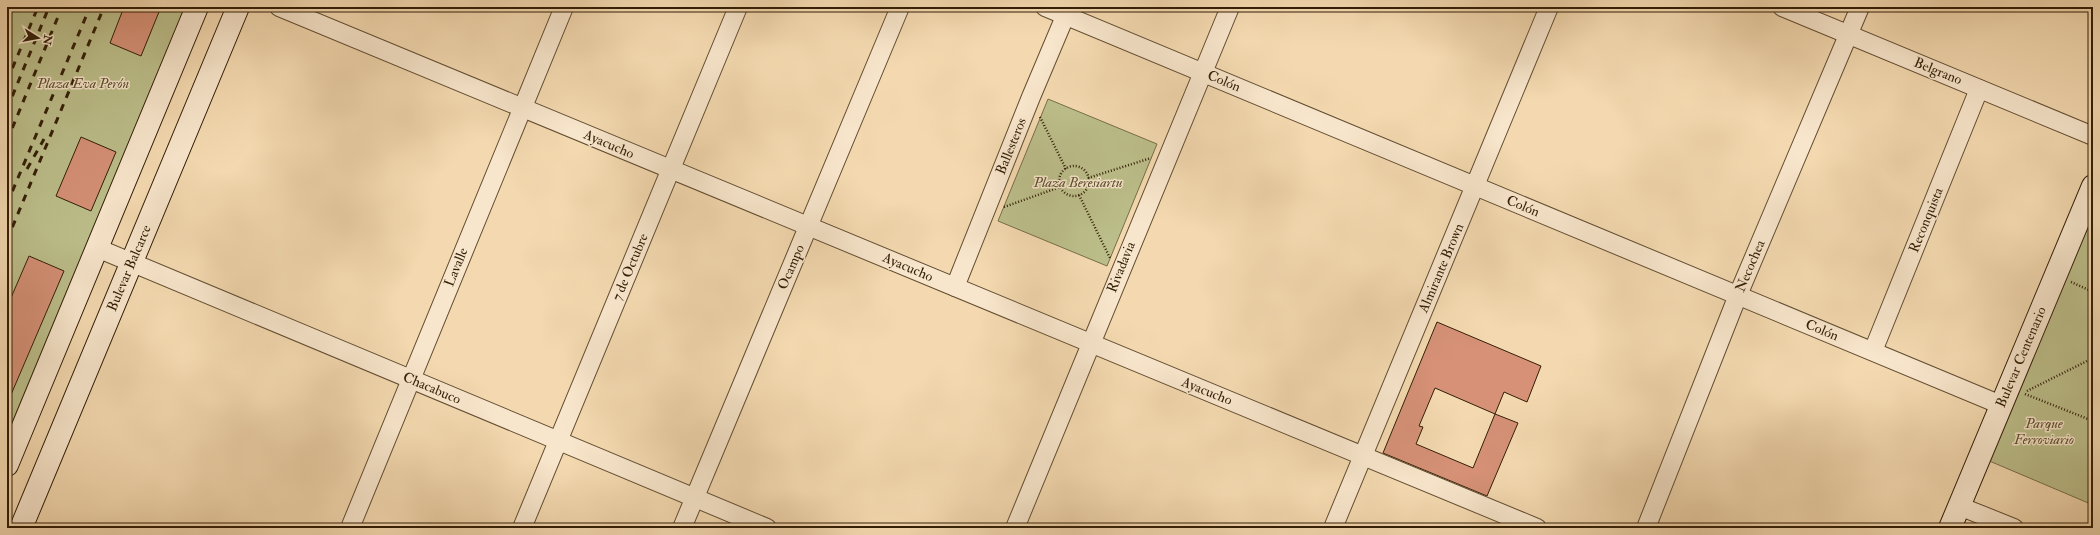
<svg xmlns="http://www.w3.org/2000/svg" width="2100" height="535" font-family="'IM FELL Double Pica',serif">
<rect width="100%" height="100%" fill="#f4d9b0"/>
<filter id="stains"><feTurbulence type="fractalNoise" baseFrequency=".005" numOctaves="4"/><feColorMatrix values="0 0 0 0 .2 0 0 0 0 .09 0 0 0 0 .02 0 0 0 .5 -.17"/></filter>
<radialGradient id="worn" r=".72"><stop offset=".6" stop-color="#630" stop-opacity="0"/><stop offset="1" stop-color="#630" stop-opacity=".3"/></radialGradient>
<g fill="#bcbf8b" stroke="#776e49">
<path d="M7,7h190l-190,458z"/>
<path d="M1048,99l109,45 -50,122 -109,-45z"/>
<path d="M2093,186v319l-113,-48z"/>
</g>
<g fill="#d69177" stroke="#321e07" fill-rule="evenodd">
<path d="M124,7h37l-20,49 -31,-13z"/>
<path d="M81,137l35,15 -25,59 -35,-15z"/>
<path d="M29,256l35,15 -57,133v-97z"/>
<path d="M1437,322l104,44 -14,36 -23,-10 -9,22 23,9 -31,73 -104,-43zM1435,388l60,26 -22,54 -57,-24 7,-17 -4,-1z"/>
</g>
<g fill="none" stroke-linecap="round" stroke-linejoin="round">
<defs>
<g id="minor">
<path d="M279,7l1258,521"/>
<path d="M1045,7l956,398"/>
<path d="M1782,7l311,129"/>
<path d="M97,248l670,280"/>
<path d="M955,287l76,-190 38,-90"/>
<path d="M1873,351l106,-262"/>
<path d="M1959,506l55,22"/>
<path d="M350,528l214,-521"/>
<path d="M522,528l216,-521"/>
<path d="M682,528l218,-521"/>
<path d="M1015,528l215,-521"/>
<path d="M1333,528l216,-521"/>
<path d="M1646,528l92,-233 122,-288"/>
</g>
<g id="secondary">
<path d="M7,465l190,-458"/>
<path d="M21,528l217,-521"/>
<path d="M1950,528l143,-342"/>
</g>
</defs>
<use href="#minor" stroke="#624d31" stroke-width="20"/>
<use href="#secondary" stroke="#321e07" stroke-width="24"/>
<g stroke="#321e07" stroke-width="2.5" stroke-dasharray="1 2" stroke-linecap="butt">
<path d="M1040,117l26,52"/>
<circle cx="1074" cy="181" r="15"/>
<path d="M1088,178l63,-20"/>
<path d="M1079,195l31,63"/>
<path d="M1004,207l56,-20"/>
<path d="M2071,282l22,10"/>
<path d="M2027,391l66,-33"/>
<path d="M2025,394l68,27"/>
</g>
<use href="#minor" stroke="#f8e6cc" stroke-width="18"/>
<use href="#secondary" stroke="#f8e6cc" stroke-width="22"/>
<g stroke="#321e07" stroke-width="3" stroke-dasharray="7 7" stroke-linecap="butt">
<path d="M7,81l31,-74"/>
<path d="M7,109l42,-102"/>
<path d="M7,141l55,-134"/>
<path d="M27,169l17,-30"/>
<path d="M7,204l83,-197"/>
<path d="M7,240l97,-233"/>
</g>
</g>
<g text-anchor="middle" dominant-baseline="central" stroke-width="3" stroke-linejoin="round" paint-order="stroke">
<g font-size="14" fill="#321e07" stroke="#f8e6cc">
<text transform="translate(1938 71) rotate(22)">Belgrano</text>
<text transform="translate(1224 81) rotate(23)">Colón</text>
<text transform="translate(609 144) rotate(23)">Ayacucho</text>
<text transform="translate(1011 146) rotate(-68)">Ballesteros</text>
<text transform="translate(1523 206) rotate(23)">Colón</text>
<text transform="translate(1926 220) rotate(-68)">Reconquista</text>
<text transform="translate(1750 266) rotate(-67)">Necochea</text>
<text transform="translate(456 267) rotate(-68)">Lavalle</text>
<text transform="translate(630 267) rotate(-67)">7 de Octubre</text>
<text transform="translate(791 267) rotate(-67)">Ocampo</text>
<text transform="translate(908 267) rotate(23)">Ayacucho</text>
<text transform="translate(1121 267) rotate(-68)">Rivadavia</text>
<text transform="translate(129 268) rotate(-67)">Bulevar Balcarce</text>
<text transform="translate(1441 268) rotate(-67)">Almirante Brown</text>
<text transform="translate(1822 330) rotate(23)">Colón</text>
<text transform="translate(2021 357) rotate(-67)">Bulevar Centenario</text>
<text transform="translate(432 388) rotate(23)">Chacabuco</text>
<text transform="translate(1207 391) rotate(22)">Ayacucho</text>
</g>
<g font-size="14" font-style="italic" fill="#5b4e2f" stroke="#f8e6cc">
<text x="83" y="83">Plaza Eva Perón</text>
<text x="1078" y="182">Plaza Beresiartu</text>
<text x="2044" y="423">Parque<tspan x="2044" dy="16">Ferroviario</tspan></text>
</g>
</g>
<rect width="2100" height="535" fill="none" stroke="#f4d9b0" stroke-width="24"/>
<rect x="8" y="8" width="2084" height="519" fill="none" stroke="#321e07" stroke-width="2"/>
<rect x="12" y="12" width="2076" height="511" fill="none" stroke="#321e07"/>
<g transform="translate(38 38) rotate(101)" stroke="#f8e6cc" stroke-width="3" paint-order="stroke">
<path d="M0-3L7 15L0 10L-7 15Z" fill="#321e07"/>
<text y="-6" font-size="11" font-weight="bold" text-anchor="middle" fill="#321e07">N</text>
</g>
<rect width="100%" height="100%" filter="url(#stains)"/>
<rect width="100%" height="100%" fill="url(#worn)"/>
</svg>
